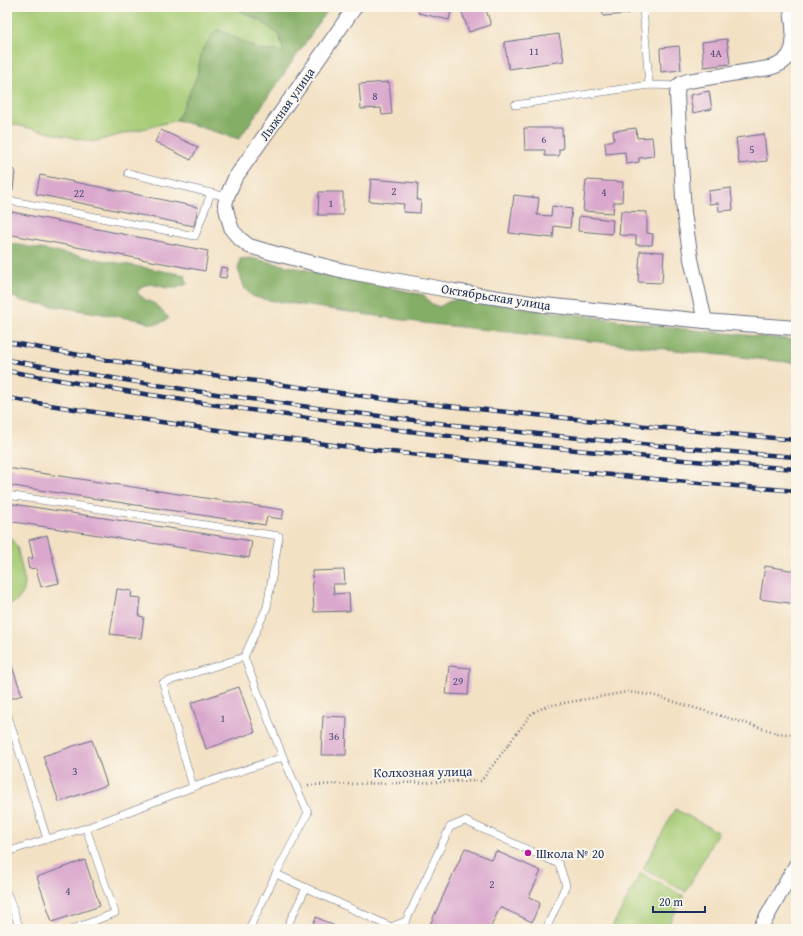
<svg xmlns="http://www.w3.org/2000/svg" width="803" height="936" font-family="'Gentium Book Plus',serif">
<rect width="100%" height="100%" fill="#fbf7ec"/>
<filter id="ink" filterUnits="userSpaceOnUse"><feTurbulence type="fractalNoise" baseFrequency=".025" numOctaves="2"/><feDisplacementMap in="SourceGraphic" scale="8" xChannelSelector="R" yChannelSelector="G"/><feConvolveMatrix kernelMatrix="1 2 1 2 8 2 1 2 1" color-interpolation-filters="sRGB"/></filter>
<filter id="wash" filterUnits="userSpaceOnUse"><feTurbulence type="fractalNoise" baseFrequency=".012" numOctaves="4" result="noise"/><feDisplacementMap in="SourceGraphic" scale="16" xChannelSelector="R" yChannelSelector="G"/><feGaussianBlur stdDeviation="0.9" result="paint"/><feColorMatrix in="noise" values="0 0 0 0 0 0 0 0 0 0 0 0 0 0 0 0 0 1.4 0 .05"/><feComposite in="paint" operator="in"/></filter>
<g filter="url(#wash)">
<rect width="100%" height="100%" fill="#f3e1c4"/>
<g fill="#a5ca73" stroke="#607c68">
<path d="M7,7h226l28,14 18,14 5,17 -24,-2 -43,-21 -15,21 -5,26 -20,44 -85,22 -85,-19z"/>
<path d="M7,535l10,11 8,37 -2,10 -6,8 -10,5z"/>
<path d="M675,809l43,23 -32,60 -43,-23z"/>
<path d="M641,873l43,23 -18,33h-55z"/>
</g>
<g fill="#84ae65" stroke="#506e62">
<path d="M233,7h97l-91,132 -62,-19 20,-44 5,-26 15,-21 43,21 24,2 -5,-17 -18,-14z"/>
<path d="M7,243l178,32 2,9 -10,4h-10l-16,-4 -9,2 -5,7 9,7 9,4 14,14c-12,8 -16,7 -29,2l-118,-19 -15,-7z"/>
<path d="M250,258l174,37 6,8 9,4 9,-5 10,-3 227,30 111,11v23l-373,-40 -161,-24 -10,-3 -7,-7 -7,-20 2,-10z"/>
</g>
<g id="blocks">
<g fill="#daa8cd">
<path d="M419,7h33l-3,13 -31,-7z"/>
<path d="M470,7h15l6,18 -22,7 -8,-22z"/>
<path d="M602,7h25l1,7 -25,2z"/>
<path d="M559,34l5,27 -55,8 -5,-27z"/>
<path d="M727,39l3,25 -26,3 -2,-25z"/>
<path d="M679,46l2,24 -20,2 -1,-24z"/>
<path d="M389,82l3,32 -10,1 -1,-7 -20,1 -2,-25z"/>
<path d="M709,91l3,18 -19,4 -3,-18z"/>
<path d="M524,128h38l1,21h-4v7h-14v-6h-20z"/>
<path d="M636,128l1,10 15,-1 2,19 -15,2v4l-13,2 -1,-12 -19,2 -1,-12 9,-2 -1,-9z"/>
<path d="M161,130l37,17 -7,13 -36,-18z"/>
<path d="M764,134l3,27 -28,3 -3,-26z"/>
<path d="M7,168l8,2 -2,20 -6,-1z"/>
<path d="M40,175l158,32 -4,19 -158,-32z"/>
<path d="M371,179l47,4 -1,17h4l-1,13 -17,-1 1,-8 -35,-3z"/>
<path d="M586,180l37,2 -1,20h-8l-1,11 -30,-2z"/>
<path d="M731,188l2,22 -14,1 -1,-8 -9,1 -1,-13z"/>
<path d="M319,192h24v23h-25z"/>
<path d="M514,195l25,3 -2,17 14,1 1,-10 20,3 -2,19 -16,-2 -1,12 -44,-5z"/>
<path d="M7,211l201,40 -3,20 -198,-37z"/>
<path d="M621,211l26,1v21l6,1 -1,11h-16v-9l-17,-1z"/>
<path d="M579,216l34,4 -1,14 -34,-3z"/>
<path d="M640,251l24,1 -2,31 -24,-1z"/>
<path d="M221,267l7,1 -2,10 -7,-1z"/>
<path d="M7,468l277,42 -2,9 -15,-2 -2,8 -258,-40z"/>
<path d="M7,503l245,38 -3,17 -242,-37z"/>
<path d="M47,535l12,48 -18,4 -5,-19 -7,1 -2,-10 6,-1 -4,-18z"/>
<path d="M765,566l31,5v33l-36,-5z"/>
<path d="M344,570l1,14h-12l1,10 15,-1 1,18 -36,1 -2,-41z"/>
<path d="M117,589l15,2 -1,6 10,1 -2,18 5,1 -3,21 -31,-4z"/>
<path d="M7,652l15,43 -15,5z"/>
<path d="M449,666l21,2 -2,27 -22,-1z"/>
<path d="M239,687l16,45 -49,17 -15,-46z"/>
<path d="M323,716l24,1 -1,38h-25z"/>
<path d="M92,740l15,45 -48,17 -16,-46z"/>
<path d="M465,848l27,12 4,-9 45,20 -12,26 11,6 -8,19 -32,-15 -10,22h-62z"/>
<path d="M85,860l15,46 -48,16 -15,-45z"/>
<path d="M316,917l25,12h-30z"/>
</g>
</g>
</g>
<g filter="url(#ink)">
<use href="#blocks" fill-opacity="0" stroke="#676d82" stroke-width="1"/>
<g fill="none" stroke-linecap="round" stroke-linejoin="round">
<defs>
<g id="service">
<path d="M643,7l6,78"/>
<path d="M515,105l134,-20 29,1"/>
<path d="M128,173l99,24"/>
<path d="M7,200l188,36 16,-43"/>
<path d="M7,495l272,41 -12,71 -23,50"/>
<path d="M7,713l40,126"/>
<path d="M193,787l-30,-104 81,-26 39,100 25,56 -32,61 -27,55"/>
<path d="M7,852l40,-13 39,-11 107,-41 90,-30"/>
<path d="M276,874l115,53 -1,2"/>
<path d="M7,893l13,36"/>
<path d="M391,927l15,-6 44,-94 15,-6 94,43 7,21 -20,44"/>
<path d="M73,929l42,-16 -29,-85"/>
<path d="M286,929l20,-41"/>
</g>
<g id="minor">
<path d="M355,7l-120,171 -7,16 -3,10 3,13 4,13 8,9 9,7 24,7 71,18 110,20 90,14 161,16 91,7"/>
<path d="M705,321l-14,-62 -7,-46 -7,-118 1,-9 4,-3 6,-2 81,-13c33,-8 24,-35 22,-61"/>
<path d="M760,929l36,-64"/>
</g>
</defs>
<use href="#service" stroke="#676d82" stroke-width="8"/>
<use href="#minor" stroke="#676d82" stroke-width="16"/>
<path stroke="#676d82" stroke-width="2.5" stroke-dasharray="1 3" stroke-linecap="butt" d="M308,785l173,-4 51,-68 15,-7 80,-14 25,3 126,38 18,2"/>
<use href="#service" stroke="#fff" stroke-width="7"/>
<use href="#minor" stroke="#fff" stroke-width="14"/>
<defs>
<g id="rail">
<path d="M7,342l100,18 291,41 277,28 121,11"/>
<path d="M7,360c261,47 525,77 789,97"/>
<path d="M7,371c261,46 525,79 789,98"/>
<path d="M7,398c261,44 525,72 789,93"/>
</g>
</defs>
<use href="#rail" stroke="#1b2f5e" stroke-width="4.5"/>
<use href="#rail" stroke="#fbf7ec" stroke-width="3" stroke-dasharray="9" stroke-linecap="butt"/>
</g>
</g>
<circle fill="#b5179e" stroke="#fbf7ec" stroke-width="1.5" cx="528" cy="853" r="4"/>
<g text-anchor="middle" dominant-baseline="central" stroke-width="4" stroke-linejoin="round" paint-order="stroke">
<g font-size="11" fill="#4b4d7a">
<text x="534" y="51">11</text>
<text x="716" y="53">4А</text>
<text x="375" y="96">8</text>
<text x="544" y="139">6</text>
<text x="752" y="149">5</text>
<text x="394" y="191">2</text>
<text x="604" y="192">4</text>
<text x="79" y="193">22</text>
<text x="331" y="203">1</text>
<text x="458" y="681">29</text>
<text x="223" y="718">1</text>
<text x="334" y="736">36</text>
<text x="75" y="771">3</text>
<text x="492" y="884">2</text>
<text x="68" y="891">4</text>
</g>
<g font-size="13" fill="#1b2f5e" stroke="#fbf7ec">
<text transform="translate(287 104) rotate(-55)">Лыжная улица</text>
<text transform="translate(496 297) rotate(9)">Октябрьская улица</text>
<text transform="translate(423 772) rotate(-1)">Колхозная улица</text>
</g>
<g font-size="13" fill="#1b2f5e" stroke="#fbf7ec" text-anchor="start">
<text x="536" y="853">Школа № 20</text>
</g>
</g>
<rect width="803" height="936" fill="none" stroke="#fbf7ec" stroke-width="24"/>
<path d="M653 906v6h52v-6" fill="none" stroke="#1b2f5e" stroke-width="2"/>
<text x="659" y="906" font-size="12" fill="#1b2f5e" stroke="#fbf7ec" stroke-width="3" paint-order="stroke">20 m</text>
</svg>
